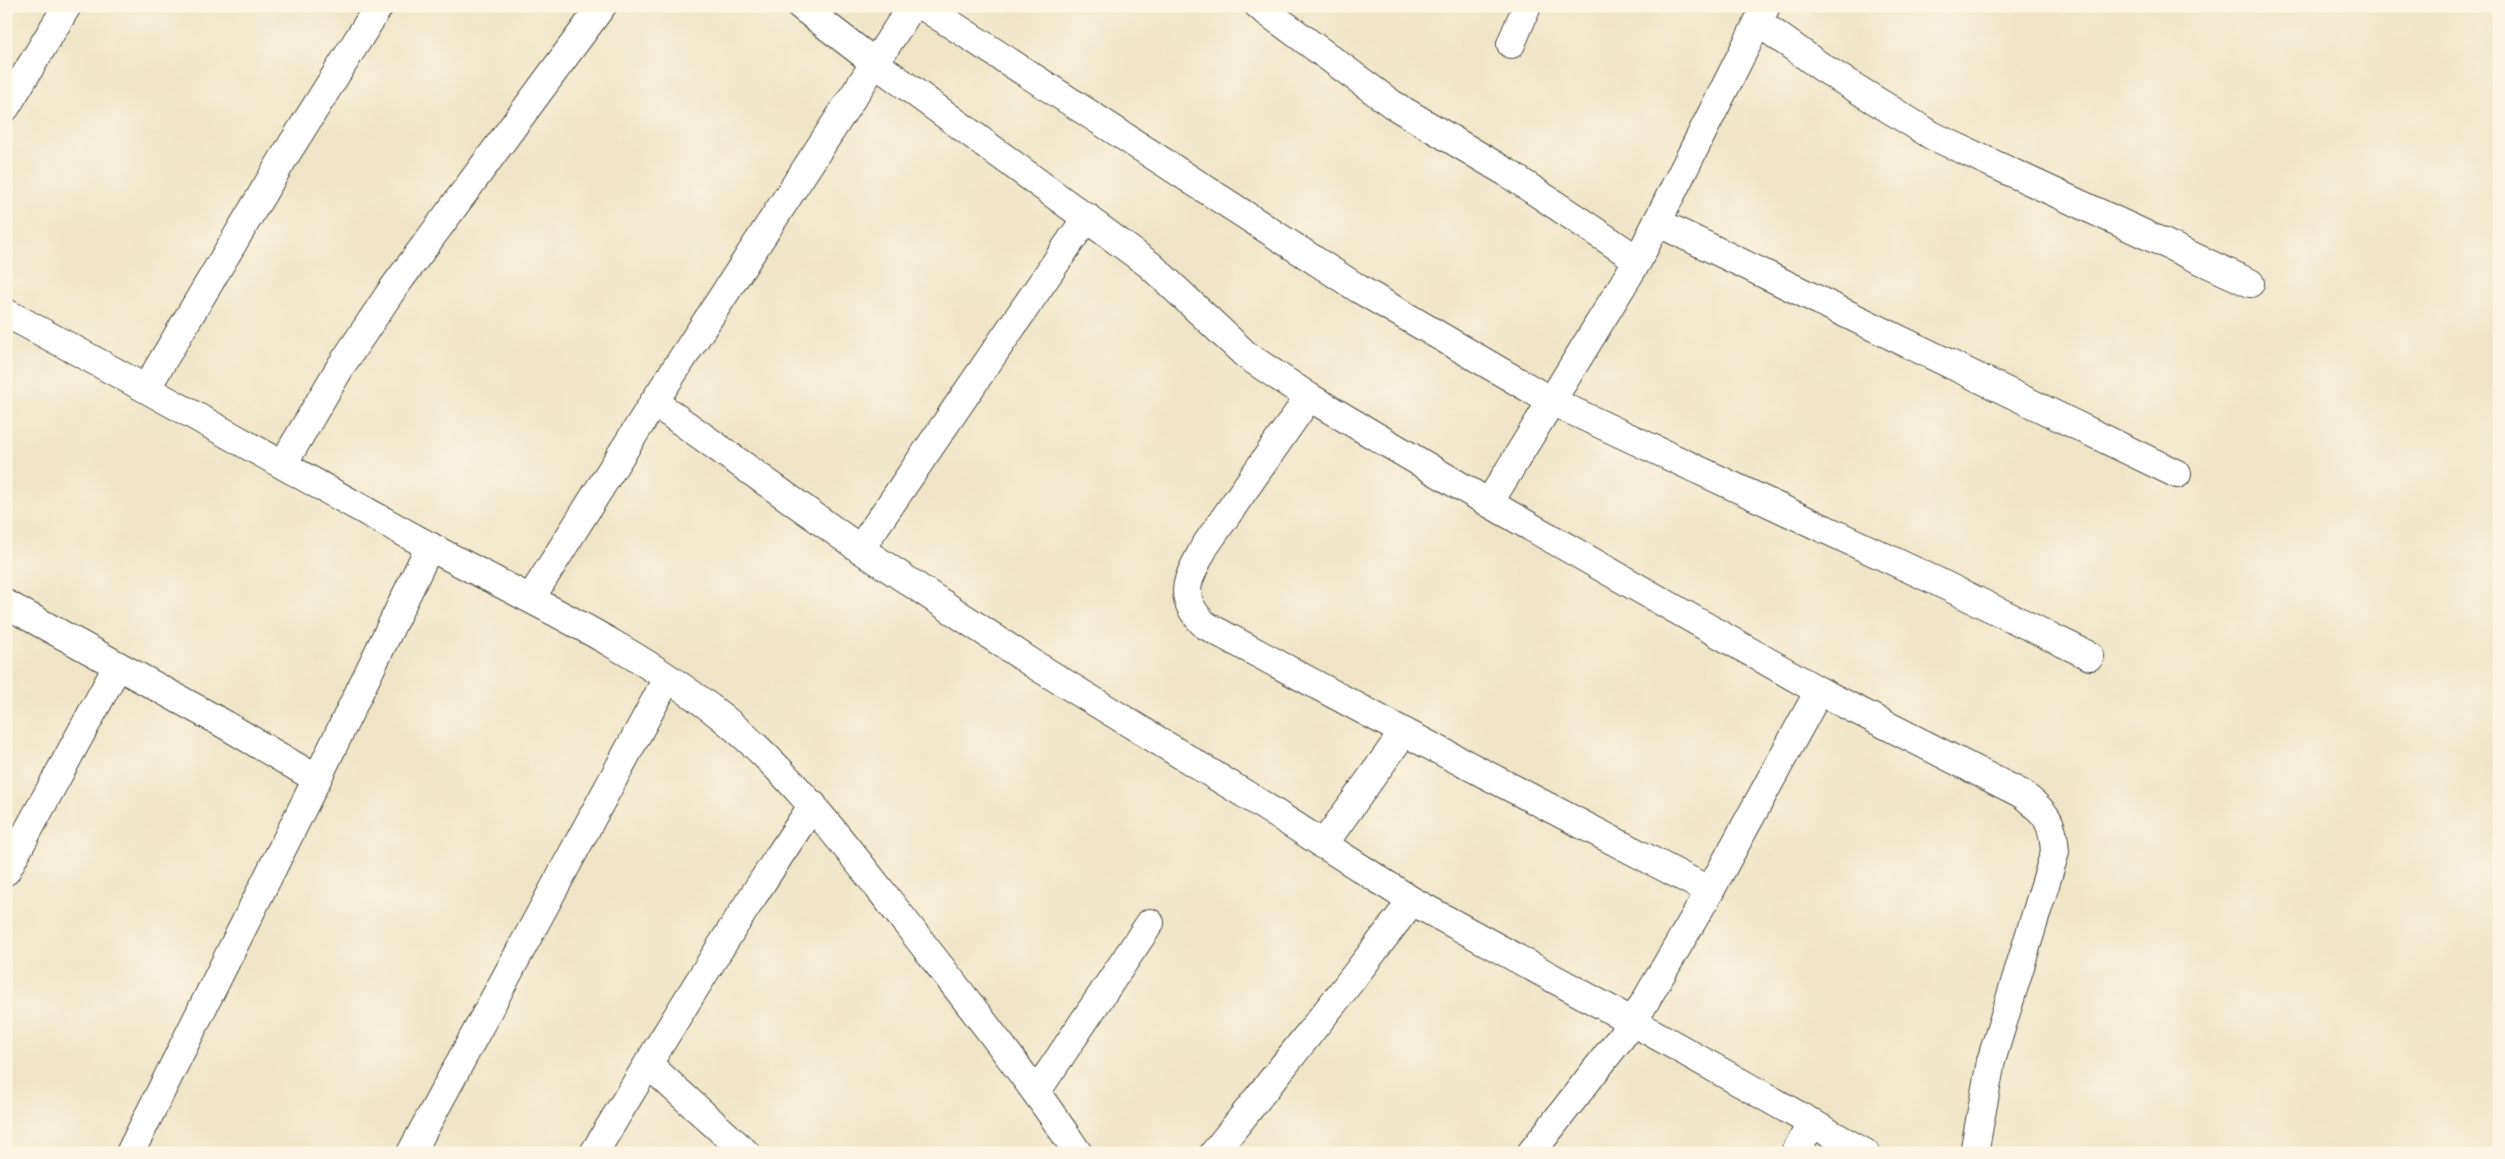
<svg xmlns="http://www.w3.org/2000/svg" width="2505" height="1159" font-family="'Gochi Hand',sans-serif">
<rect width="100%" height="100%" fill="#fcf5e5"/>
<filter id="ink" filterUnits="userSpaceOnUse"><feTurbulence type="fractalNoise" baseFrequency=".02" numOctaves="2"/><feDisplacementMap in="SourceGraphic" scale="10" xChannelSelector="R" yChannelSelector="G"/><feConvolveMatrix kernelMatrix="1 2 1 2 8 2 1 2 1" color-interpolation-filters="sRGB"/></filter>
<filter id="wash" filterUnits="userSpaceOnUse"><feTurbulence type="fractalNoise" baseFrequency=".0096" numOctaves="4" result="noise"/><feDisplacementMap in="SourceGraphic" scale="20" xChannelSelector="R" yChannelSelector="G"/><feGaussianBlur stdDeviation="1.12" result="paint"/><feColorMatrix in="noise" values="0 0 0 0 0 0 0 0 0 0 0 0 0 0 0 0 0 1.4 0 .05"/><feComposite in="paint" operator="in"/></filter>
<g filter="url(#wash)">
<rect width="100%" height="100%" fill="#efe5c6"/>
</g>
<g filter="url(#ink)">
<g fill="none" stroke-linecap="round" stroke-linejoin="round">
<defs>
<g id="minor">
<path d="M801,6l74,57 275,202 96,90 63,42 180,106 330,188 203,103c24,19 31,26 33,58l-64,209 -17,92"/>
<path d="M923,6l436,283 192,112 387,181 152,74"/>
<path d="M1259,6l133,98 114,68 132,88"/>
<path d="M1758,22l65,46 110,68 317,147"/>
<path d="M1511,44l16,-38"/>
<path d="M6,107l61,-101"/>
<path d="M1657,222l520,252"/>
<path d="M6,313c142,75 281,155 421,232 100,54 206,101 295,172 72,58 127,134 185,207 58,75 118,149 171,229"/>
<path d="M147,387l136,-228 96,-153"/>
<path d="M1309,397l-104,149c-17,33 -30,50 0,79l199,107 306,159"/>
<path d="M654,402l206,147 175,116 218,134 159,102 221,121 232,131"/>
<path d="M283,464l58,-98 51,-76 210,-284"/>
<path d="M1489,503l149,-243 128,-254"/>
<path d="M860,549l227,-332"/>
<path d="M531,598l123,-196 258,-396"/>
<path d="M6,604l218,120 93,55"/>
<path d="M1323,845l81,-113"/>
<path d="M6,871l111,-204"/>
<path d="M648,1064l98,89"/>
<path d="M1037,1091l113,-168"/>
<path d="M130,1153l187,-374 113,-233"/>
<path d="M411,1153l256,-474"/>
<path d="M594,1153c71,-118 142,-234 219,-348"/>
<path d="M1214,1153l125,-157 73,-95"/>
<path d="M1531,1153l102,-131 77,-131 109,-200"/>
<path d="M1795,1153l17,-30"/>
</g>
</defs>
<use href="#minor" stroke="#484742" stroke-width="30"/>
<use href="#minor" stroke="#fff" stroke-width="28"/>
</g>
</g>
<rect width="2505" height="1159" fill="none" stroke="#fcf5e5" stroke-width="25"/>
</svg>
